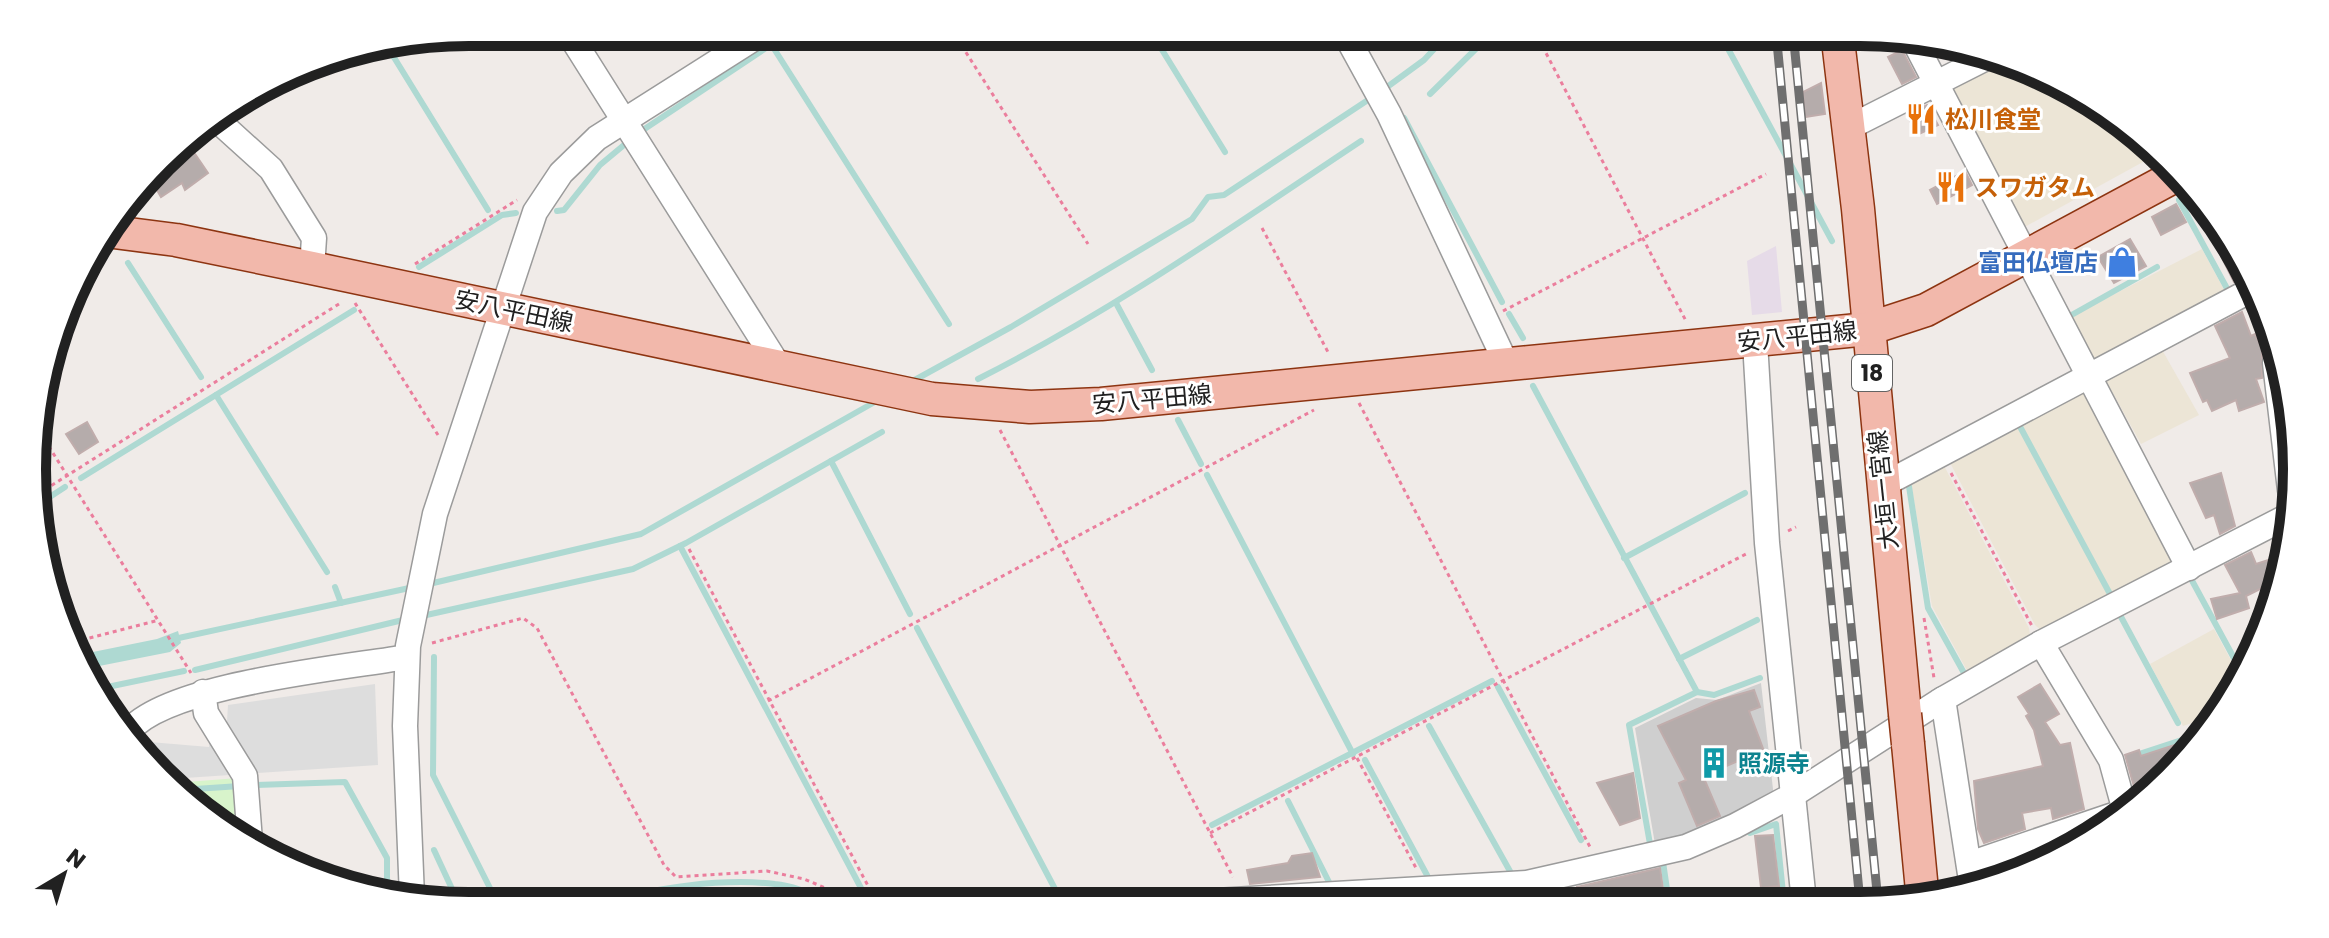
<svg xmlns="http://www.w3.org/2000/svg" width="2329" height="938" font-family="Poppins,'Noto Sans JP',sans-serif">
<rect width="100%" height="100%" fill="#f0ebe8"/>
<path fill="#e6dbe8" d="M1776,246l6,66 -30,3 -5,-54z"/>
<path fill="#cfcfcf" d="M1761,683l13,115 -44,24 -75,22 -20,-116 61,-30 21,2z"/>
<g fill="#ece5d6">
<path d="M2004,57l137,80 11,20 -131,72 -71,-144z"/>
<path d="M2202,249l26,48 -129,70 -27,-51z"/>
<path d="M2161,348l38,67 -58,29 -37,-67z"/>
<path d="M2082,384l92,168 -3,14 -127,67 -9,-8 -89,-170z"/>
<path d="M1940,458l89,170 2,15 -61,33 -38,-70 -22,-129z"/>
<path d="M2214,629l26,48 -18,36 -39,13 -33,-62z"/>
</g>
<path fill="#d8f4cb" d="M238,778l4,59 -39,-22 -29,-32z"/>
<path fill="#ddd" d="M375,684l3,81 -208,14 -32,-38 71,6 2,-18 16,-8 1,-16z"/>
<path fill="#aed9d2" d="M178,631l3,12 -11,9 -86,17 -6,-14 79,-16z"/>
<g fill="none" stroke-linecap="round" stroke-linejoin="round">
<g stroke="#aed9d2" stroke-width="6">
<path d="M1151,32l74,120"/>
<path d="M1719,32l113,209"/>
<path d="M771,44l178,280"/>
<path d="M387,46l101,164"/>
<path d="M1383,90l41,-30 26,-28"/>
<path d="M1430,94l63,-62"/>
<path d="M1404,118l98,184"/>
<path d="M643,130l147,-98"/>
<path d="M2150,143l6,12"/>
<path d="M2179,200l51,94"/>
<path d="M557,211l7,-1 36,-45 30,-25"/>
<path d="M128,263l73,114"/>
<path d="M419,267l83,-52 14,-2"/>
<path d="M1116,303l36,67"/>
<path d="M1509,314l14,24"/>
<path d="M2068,317l89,-50"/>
<path d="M978,379c135,-68 258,-155 383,-238"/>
<path d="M911,382l100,-55 181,-108 16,-22 16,-2 150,-99"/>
<path d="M1533,386l164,306 -68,33 21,119"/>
<path d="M216,395l111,177"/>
<path d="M1178,420l23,44"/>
<path d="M2017,421l93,173"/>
<path d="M831,461l79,153"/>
<path d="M1207,475l146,279"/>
<path d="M81,478l273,-168"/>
<path d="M1908,480l20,128 36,65"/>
<path d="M39,504l26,-17"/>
<path d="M680,546l181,342"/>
<path d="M1624,558l121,-65"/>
<path d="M2189,575l53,98"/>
<path d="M429,584l212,-50 239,-135"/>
<path d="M335,587l6,16"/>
<path d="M2120,615l58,108"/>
<path d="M422,616l211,-47 53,-26 196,-111"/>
<path d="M917,628l146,276"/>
<path d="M174,639l240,-52"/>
<path d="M434,657l-1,118 63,125"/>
<path d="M1679,659l78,-39"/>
<path d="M195,670l212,-51"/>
<path d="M1498,687l83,153"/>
<path d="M93,690l91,-19"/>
<path d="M1697,692l17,3 46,-17"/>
<path d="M1429,726l82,147"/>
<path d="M2142,753l64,-21"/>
<path d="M1365,760l63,117"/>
<path d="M256,785l89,-3 42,76v35"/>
<path d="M180,790l60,-4"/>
<path d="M1288,801l42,83"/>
<path d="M1212,825l280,-144"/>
<path d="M1750,833l26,-9 8,79"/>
<path d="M434,850l25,54"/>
<path d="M1663,862l6,41"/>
<path d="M571,906c65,-12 137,-30 204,-22 22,2 43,13 64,21"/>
</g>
</g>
<g fill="#b5acab" stroke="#c0adac" stroke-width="2">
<path d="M1902,50l14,27 -14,7 -14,-27z"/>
<path d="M1821,83l4,31 -20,3 -2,-25z"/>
<path d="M1927,105l11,20 -21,10 -10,-20z"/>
<path d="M191,148l17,25 -23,17 -3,-7 -21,14 -11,-19 8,-10z"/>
<path d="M1965,171l7,14 -35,19 -7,-14z"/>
<path d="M2176,204l10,18 -25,13 -9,-18z"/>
<path d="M2216,228l30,40 5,6 -17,8 -25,-50z"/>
<path d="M2130,239l16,27 -32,17 -16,-26z"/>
<path d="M2242,312l9,24 4,-2 7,15v29l-6,1 8,23 -25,9 -3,-11 -24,11 -5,-11 -4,2 -13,-29 40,-15 -15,-32z"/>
<path d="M87,422l11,20 -19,12 -13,-20z"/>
<path d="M2221,473l14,53 -15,8 -6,-19 -8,3 -16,-35z"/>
<path d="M2251,552l5,12 25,-8 -3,24 -32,16 3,12 -32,11 -6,-20 29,-6 -15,-28z"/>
<path d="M2040,684l19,30 -14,8 15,23 10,-2 14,66 -31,10 -2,-11 -29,5 3,16 -41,14 -6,-14 -4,-48 69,-15 -9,-36 -8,-14 3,-2 -11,-17z"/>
<path d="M1754,690l6,17 -11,4 16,43 -18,7 -2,-3 -42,18 17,40 -23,10 -18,-43 7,-3 -28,-54 58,-25z"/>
<path d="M2202,736l-54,62 -9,6 -14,-49 14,-5 2,6z"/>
<path d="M1633,773l7,45 -20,7 -23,-42z"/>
<path d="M1773,835l6,51 -18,2 -6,-52z"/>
<path d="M1312,853l8,24 -70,7 -3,-14 41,-7 4,-7z"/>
<path d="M1660,868l5,35h-86l-2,-16z"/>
</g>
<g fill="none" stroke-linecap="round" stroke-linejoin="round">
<defs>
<g id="minor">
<path d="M568,32l212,336"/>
<path d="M1344,32l45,82 117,249"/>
<path d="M1914,41l275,527"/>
<path d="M217,120l54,49 43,69 -2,30"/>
<path d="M1848,128l146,-74"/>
<path d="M1755,342l12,201 37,359"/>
<path d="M2275,363l15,127"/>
<path d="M1883,485l372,-197"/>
<path d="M203,692l3,21 39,63 5,65"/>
<path d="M1943,699l29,188"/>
<path d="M129,731c39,-47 214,-63 278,-74"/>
<path d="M1969,864l156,-53 -14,-51 -70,-117"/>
<path d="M412,897l-7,-171 3,-80 27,-132 100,-302 26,-39 36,-35 167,-106"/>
<path d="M1163,904l364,-21 159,-36 49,-21 58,-31 145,-93 103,-59 245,-126"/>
</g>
<g id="major">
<path d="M1837,32l21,177 47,505"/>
<path d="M106,231l70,9 136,28 620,131 98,8 71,-3 767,-75 58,-19 249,-134"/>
<path d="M1908,744l15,157"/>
</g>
</defs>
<use href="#minor" stroke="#9b9b9b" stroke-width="27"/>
<use href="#major" stroke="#8d3411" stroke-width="35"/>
<g stroke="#eb7e9d" stroke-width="3" stroke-dasharray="4 4" stroke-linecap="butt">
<path d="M953,32l135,212"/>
<path d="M1535,32l151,289"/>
<path d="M1262,228l67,126"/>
<path d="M415,264l102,-64"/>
<path d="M355,303l83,132"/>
<path d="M1503,311l263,-137"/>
<path d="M1359,403l231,444"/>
<path d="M36,426l155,247"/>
<path d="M1000,430l233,447"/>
<path d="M1951,473l81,153"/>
<path d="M38,494l304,-192"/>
<path d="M1788,531l8,-4"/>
<path d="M689,549l186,350"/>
<path d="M1924,618l10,60"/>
<path d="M74,642l85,-22"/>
<path d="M432,643l91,-25 14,10 127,237 12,12 91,-6 37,8 38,16 109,10"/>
<path d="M768,701l546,-291"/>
<path d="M1357,758l59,110"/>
<path d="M1210,833l536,-279"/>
</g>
<use href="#minor" stroke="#fff" stroke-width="24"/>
<use href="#major" stroke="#f2b8ab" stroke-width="32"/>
<defs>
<g id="rail">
<path d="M1776,32l84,870"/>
<path d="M1793,32l85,870"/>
</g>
</defs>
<use href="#rail" stroke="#6f6f6f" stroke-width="9"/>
<use href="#rail" stroke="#fff" stroke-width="6" stroke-dasharray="18" stroke-linecap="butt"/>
<defs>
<path id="major-bridge" d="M1905,714l3,30"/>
</defs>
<use href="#major-bridge" stroke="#8d3411" stroke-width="35" stroke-linecap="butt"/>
<use href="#major-bridge" stroke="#f2b8ab" stroke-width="32"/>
</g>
<defs>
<symbol id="restaurant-bare" viewBox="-9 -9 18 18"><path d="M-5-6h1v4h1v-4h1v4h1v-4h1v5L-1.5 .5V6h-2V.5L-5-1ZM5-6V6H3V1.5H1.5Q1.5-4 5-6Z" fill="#e8710a" stroke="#fff" stroke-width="2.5" paint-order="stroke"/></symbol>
<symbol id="shop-bare" viewBox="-9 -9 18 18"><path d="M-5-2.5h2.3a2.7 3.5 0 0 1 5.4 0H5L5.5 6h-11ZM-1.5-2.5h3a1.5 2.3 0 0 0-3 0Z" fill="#3f7fe0" stroke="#fff" stroke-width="2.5" paint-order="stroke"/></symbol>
<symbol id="building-bare" viewBox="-9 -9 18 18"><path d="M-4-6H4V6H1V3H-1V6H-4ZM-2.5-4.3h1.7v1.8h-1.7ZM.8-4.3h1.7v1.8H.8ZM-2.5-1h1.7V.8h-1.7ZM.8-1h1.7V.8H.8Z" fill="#0f9aa8" stroke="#fff" stroke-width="2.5" paint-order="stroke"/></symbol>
</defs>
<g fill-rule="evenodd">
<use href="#restaurant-bare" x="1899" y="97" width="44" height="44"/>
<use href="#restaurant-bare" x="1929" y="165" width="44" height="44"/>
<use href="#shop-bare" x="2100" y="240" width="44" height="44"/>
<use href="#building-bare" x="1692" y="741" width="44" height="44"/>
</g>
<g text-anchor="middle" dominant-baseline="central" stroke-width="6" stroke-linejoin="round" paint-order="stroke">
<rect fill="#fff" stroke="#646464" stroke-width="2" x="1852" y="355" width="40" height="36" rx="6"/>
<g font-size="22" font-weight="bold" fill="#212121">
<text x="1872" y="373">18</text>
</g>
<g font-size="24" font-weight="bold" fill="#c56008" stroke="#fff" text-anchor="start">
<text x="1945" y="119">松川食堂</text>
<text x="1975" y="187">スワガタム</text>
</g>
<g font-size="24" font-weight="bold" fill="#366cbe" stroke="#fff" text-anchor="end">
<text x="2098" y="262">富田仏壇店</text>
</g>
<g font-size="24" fill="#212121" stroke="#fff">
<text transform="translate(514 311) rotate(12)">安八平田線</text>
<text transform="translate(1797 336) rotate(-6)">安八平田線</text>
<text transform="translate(1152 399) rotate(-5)">安八平田線</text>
<text transform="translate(1883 490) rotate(-96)">大垣一宮線</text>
</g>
<g font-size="24" font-weight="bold" fill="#0d838f" stroke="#fff" text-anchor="start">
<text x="1738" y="763">照源寺</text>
</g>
</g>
<path d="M0 0H2329V938H0ZM469 46H1860A423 423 0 0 1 2283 469V469A423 423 0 0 1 1860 892H469A423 423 0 0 1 46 469V469A423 423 0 0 1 469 46Z" fill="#fff" fill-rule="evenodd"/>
<path fill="none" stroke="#212121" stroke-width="10" d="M469 46H1860A423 423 0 0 1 2283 469V469A423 423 0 0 1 1860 892H469A423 423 0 0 1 46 469V469A423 423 0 0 1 469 46Z"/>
<g transform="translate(64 874) rotate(38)" stroke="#ffffff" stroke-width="6" paint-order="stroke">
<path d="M0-6L14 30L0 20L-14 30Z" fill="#212121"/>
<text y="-12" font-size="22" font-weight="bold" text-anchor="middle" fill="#212121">N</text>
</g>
</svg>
